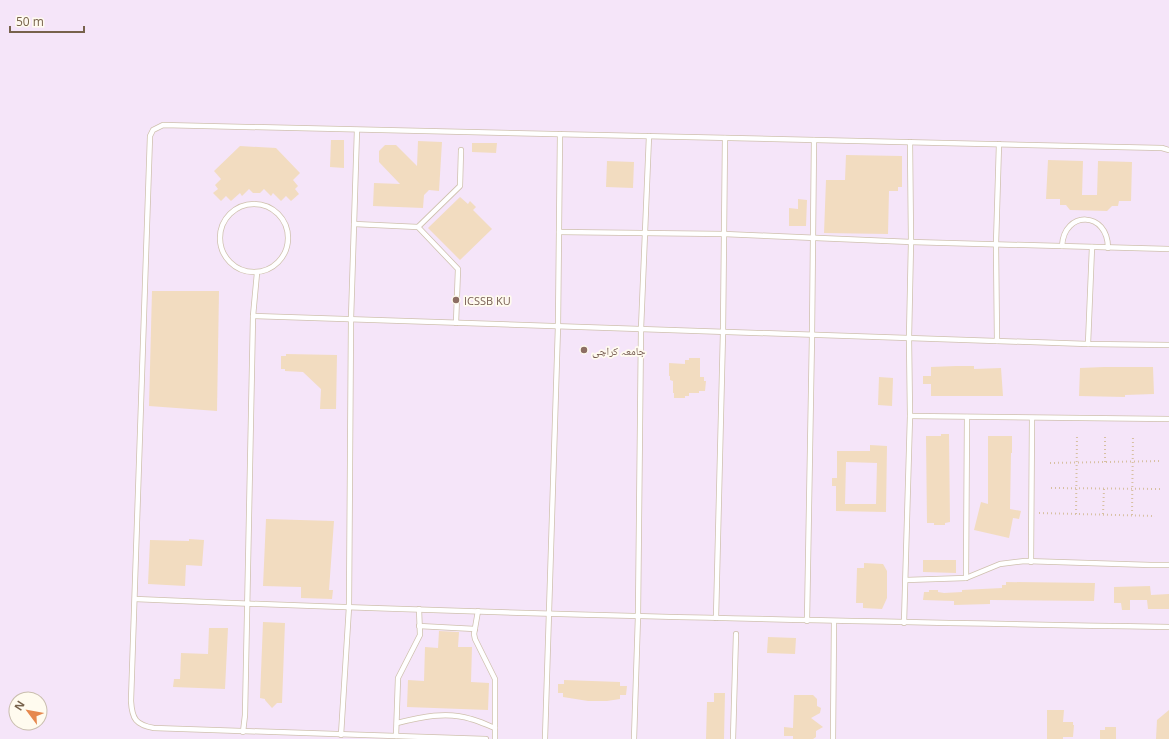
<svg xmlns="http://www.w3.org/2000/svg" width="1169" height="739" font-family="'Open Sans','Noto Naskh Arabic',sans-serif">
<rect width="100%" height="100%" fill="#fcf8e8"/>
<path fill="#f5e5f9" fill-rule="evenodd" d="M0,0h1169v739h-1169zM16,699h24v24h-24z"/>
<g fill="#f2dcc0" fill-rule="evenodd">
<path d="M331,140h13v28l-14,-1z"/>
<path d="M418,141l24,1 -3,49 -10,-1 -5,5 -1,13 -50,-2 1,-23 26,1 -21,-22v-11l6,-6h11l21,21z"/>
<path d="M472,143h25l-1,10 -24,-1z"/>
<path d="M240,146l36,2 24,25 -7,7 5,6 -3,3 4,5 -8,7 -5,-5 -5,5 -8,-8 -2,3 -7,-7 -4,4h-7l-4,-4 -7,7 -2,-3 -9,8 -5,-5 -5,5 -8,-8 5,-4 -3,-4 6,-6 -7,-8z"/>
<path d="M846,155l56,1v31h-4v4h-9l-1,43 -64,-1 2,-53h19z"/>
<path d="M1048,160l35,1 -1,34h15l1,-34 34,1 -1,39h-12l-1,5h-6l-5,5 -37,-1 -4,-5h-6v-6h-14z"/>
<path d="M607,161l27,1 -1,26 -27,-1z"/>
<path d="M460,197l8,7 2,-3 6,6 -3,3 19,19 -32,31 -32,-32z"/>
<path d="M798,199l9,1 -1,26h-17v-18l9,1z"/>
<path d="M152,291h67l-2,120 -68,-5z"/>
<path d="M286,354l51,1 -1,54h-16l1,-20 -18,-17 -18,-1v-2h-4v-13h5z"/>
<path d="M689,358h11v19h4v4h2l-1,10h-6v2h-10v3h-4v2h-11v-5h-1v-12l-3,-1v-4h-1v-13l16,1v-4h4z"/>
<path d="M956,366h18v3l27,-1 2,28h-72v-12h-8v-8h8v-9z"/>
<path d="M1104,367h49l1,27 -29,1v2l-46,-1 1,-28z"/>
<path d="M879,377l14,1 -1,28 -14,-1z"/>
<path d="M941,434h8l1,88 -5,1v2h-11v-2h-7l-1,-87h15z"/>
<path d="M988,436h24v17h-1l-1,56 11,2 -2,8 -6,-1 -4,20 -35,-8 7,-28 7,2z"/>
<path d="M870,445l17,1 -1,66 -50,-1v-25h-4v-8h5v-27h33zM846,462l31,1 -1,41h-31z"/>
<path d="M266,519l68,2 -5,69h4l-1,9 -31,-1v-11l-38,-1z"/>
<path d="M189,539l15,1 -2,26 -16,-1 -1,21 -37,-2 2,-44 39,1z"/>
<path d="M923,560h33v13l-33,-1z"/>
<path d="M864,563l19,1 4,7v27l-5,11 -19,-1v-5h-7l1,-35h7z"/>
<path d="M1006,582l89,1 -1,18 -104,-1v4l-36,1v-4l-31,-1 1,-8h5v-2h9v2l6,1 18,-1v-2l40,-2v-3h4z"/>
<path d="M1150,586l1,9 18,-1v15h-21l-1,-9h-17v10h-8l-1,-7h-7v-16z"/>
<path d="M263,622l22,1 -3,80h-5l-5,5 -7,-8v-1l-5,-1z"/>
<path d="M209,628h19l-3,61 -52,-2 1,-8h6l1,-26 27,1z"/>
<path d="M439,631l20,1 -1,15h14l-1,35 18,1 -1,27 -81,-3 1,-27 16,1 1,-34 13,1z"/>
<path d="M768,637l28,1 -1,16 -28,-1z"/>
<path d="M564,680l56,2v4h7l-1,9h-6v4l-13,2h-19l-25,-4v-4h-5v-9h6z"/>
<path d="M714,693h11l-1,46h-18l1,-37h7z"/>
<path d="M794,695h19l4,4v7l4,2 -1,5 -9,5 12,9 -7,4v6l-3,2h-20v-3h-9v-9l9,1z"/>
<path d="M1047,710h17l-1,12h10v3h1l-1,12h-10v2h-16z"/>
<path d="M1169,710v29h-13l1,-19z"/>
<path d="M1105,727h11v12h-16v-9h5z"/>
</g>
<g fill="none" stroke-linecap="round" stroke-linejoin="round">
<defs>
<g id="service">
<circle cx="254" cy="238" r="34"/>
<path d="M354,224l64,3 40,42 -2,54"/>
<path d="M418,227l42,-41 1,-36"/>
<path d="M559,232l165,2 187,8 258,7"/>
<path d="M1062,246c2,-36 46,-35 46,2"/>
<path d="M1092,247l-4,97 81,1"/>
<path d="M253,316l835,28"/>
<path d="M997,341l-1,-97 3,-100"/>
<path d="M910,416l259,3"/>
<path d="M1031,562l1,-144"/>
<path d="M966,578l1,-161"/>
<path d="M906,580l60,-2 34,-14 25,-3 126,4h18"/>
<path d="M135,599c344,15 689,22 1034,28"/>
<path d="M478,611l-4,23 1,5 20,40v60"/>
<path d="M716,618l7,-286 2,-194"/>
<path d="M807,621l5,-286 2,-195"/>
<path d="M904,623l6,-207 -1,-78 2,-96 -1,-100"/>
<path d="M419,626l56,3"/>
<path d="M397,723c24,-6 50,-12 74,-4 8,2 16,6 24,9"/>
<path d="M243,732l2,-17 8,-399 4,-43"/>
<path d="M341,735l8,-128 2,-288 6,-189"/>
<path d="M396,736l2,-58 22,-43 -1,-26"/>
<path d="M486,739l-332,-11c-18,-3 -22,-9 -23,-27l19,-565 3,-6 10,-5 999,23 7,2"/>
<path d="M545,739l13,-413 2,-192"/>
<path d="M634,739l4,-123 3,-287 8,-193"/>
<path d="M733,739l3,-105"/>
<path d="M833,739l1,-117"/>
</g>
</defs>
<use href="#service" stroke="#cfc1ae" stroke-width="6"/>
<g stroke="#d7c0a2" stroke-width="2" stroke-dasharray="1 3" stroke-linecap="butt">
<path d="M1105,462v-28"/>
<path d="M1050,463l110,-2"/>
<path d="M1051,488l110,1"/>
<path d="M1039,513l116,3"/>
<path d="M1076,514l1,-79"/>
<path d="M1103,514l1,-25"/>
<path d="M1132,515l1,-80"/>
</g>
<use href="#service" stroke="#fff" stroke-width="4.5"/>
</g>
<g fill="#8d6e63" stroke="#fffbef" stroke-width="1.5">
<circle cx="456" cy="300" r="4"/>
<circle cx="584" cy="350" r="4"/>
</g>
<g text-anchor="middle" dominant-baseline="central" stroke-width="3.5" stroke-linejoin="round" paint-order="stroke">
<g font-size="11" fill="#785e54" stroke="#fffbef" text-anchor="start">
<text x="464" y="300">ICSSB KU</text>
<text x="592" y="350">جامعہ کراچی</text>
</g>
</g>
<g transform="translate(28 711) rotate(302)"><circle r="19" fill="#fffbef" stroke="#c9beae"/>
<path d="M0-3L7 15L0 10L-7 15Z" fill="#e6884e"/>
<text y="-6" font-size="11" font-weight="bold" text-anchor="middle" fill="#77624c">N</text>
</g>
<path d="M10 26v6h74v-6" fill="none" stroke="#77624c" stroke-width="2"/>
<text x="16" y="26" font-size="12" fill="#77624c" stroke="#fffbef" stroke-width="3" paint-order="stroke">50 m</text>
</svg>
